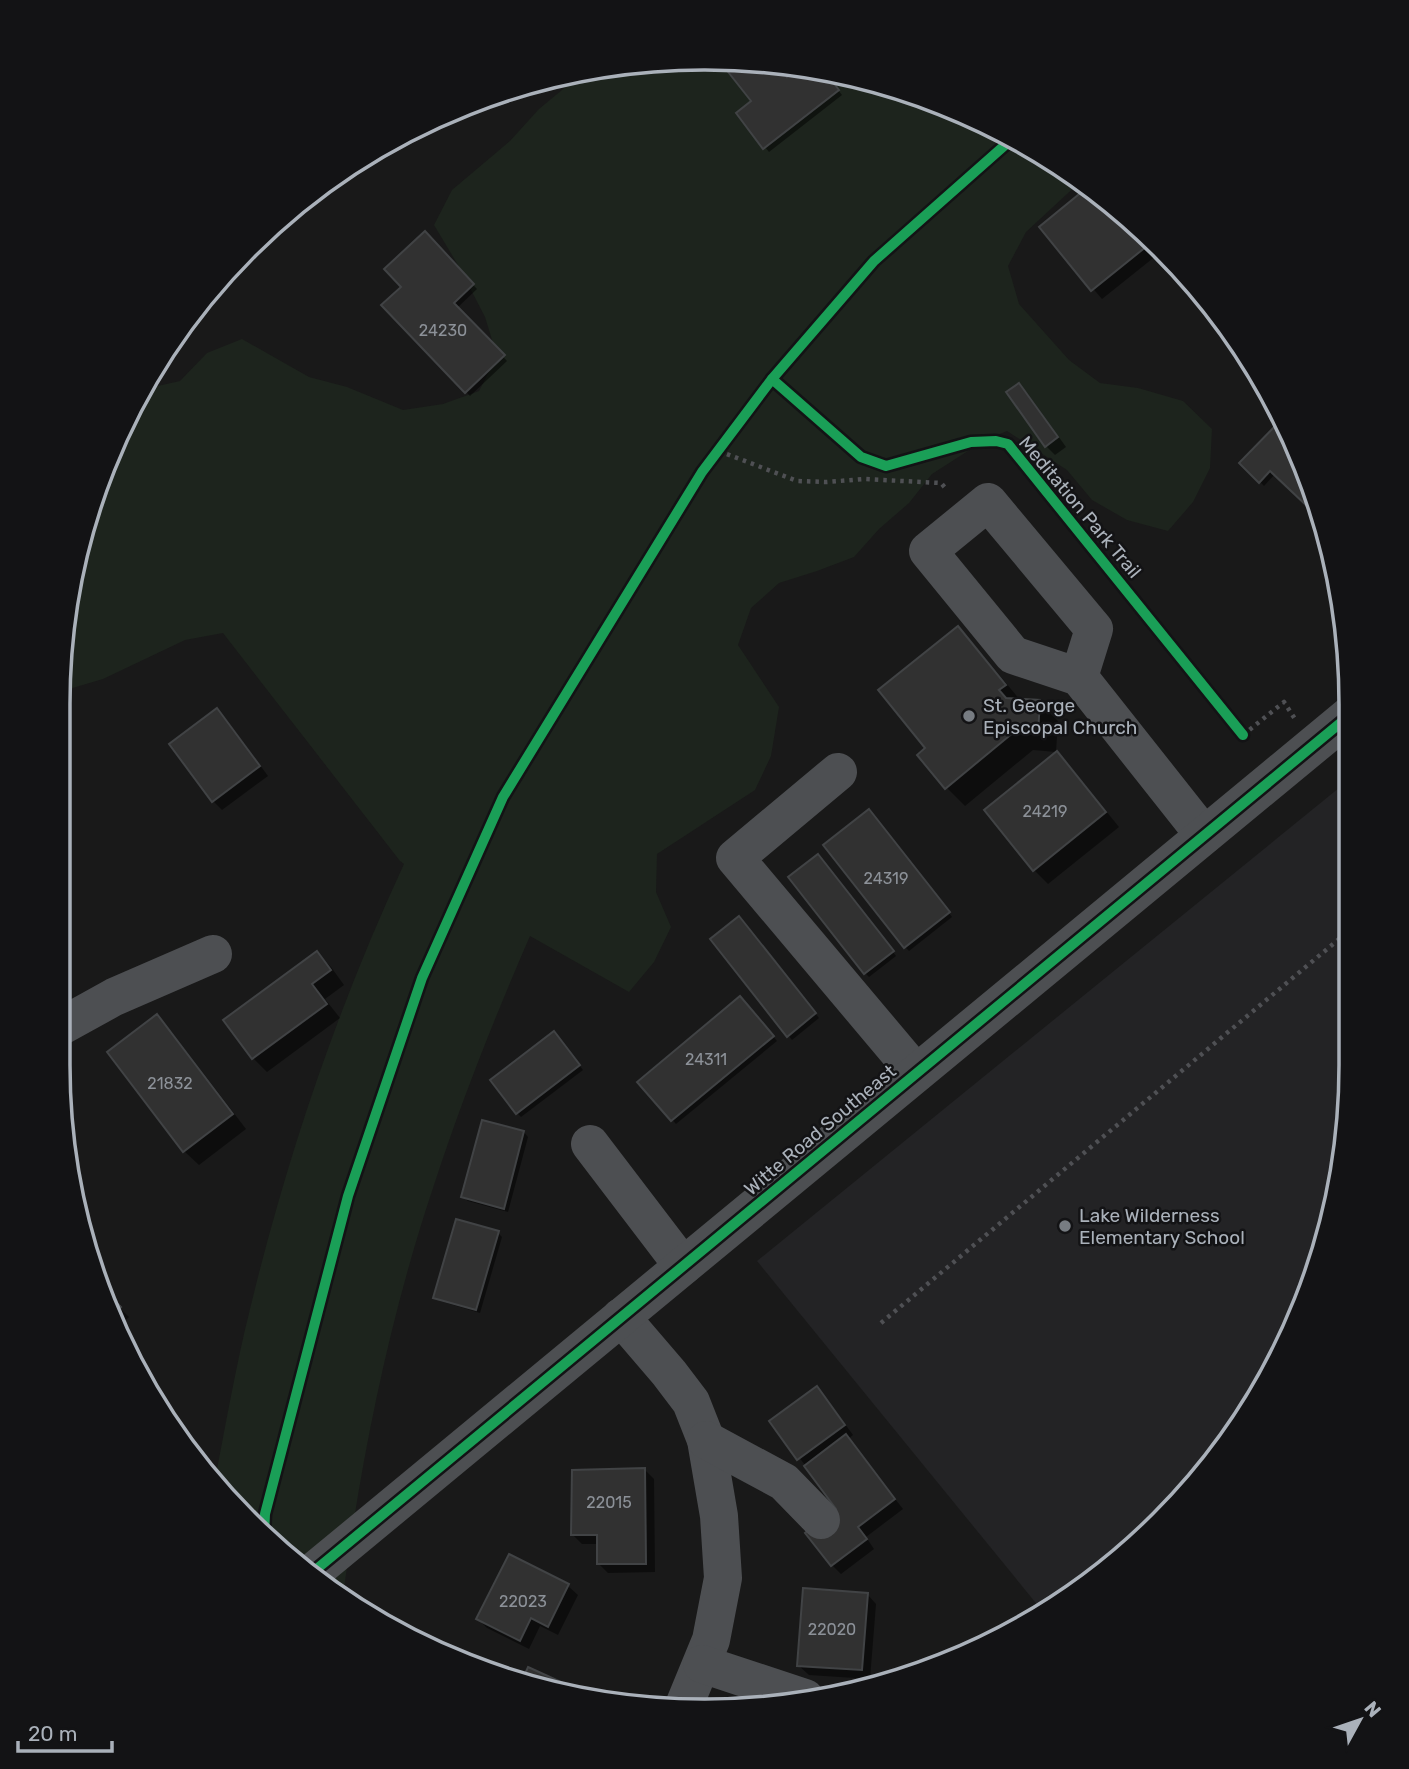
<svg xmlns="http://www.w3.org/2000/svg" width="1409" height="1769" font-family="Rubik,sans-serif">
<rect width="100%" height="100%" fill="#191919"/>
<path fill="#232325" d="M1350,779l1,286 -12,125 -37,122 -84,146 -87,93 -87,62 -287,-352z"/>
<path fill="#1d241d" d="M747,59l125,21 119,45 90,56 -55,51 -18,34 11,38 50,56 31,23 38,5 45,13 29,28 -2,39 -17,34 -25,29 -41,-11 -35,-20 -25,-30 -60,-39 -22,9 -53,34 -23,29 -30,26 -25,28 -37,14 -38,12 -28,25 -13,37 41,62 -8,49 -16,34 -98,64 -1,38 15,35 -17,35 -25,30 -99,-56c-36,83 -69,166 -97,252 -44,132 -72,270 -90,408l-96,-74 -32,-42c11,-57 21,-115 35,-171 37,-153 88,-303 154,-445l-4,-3 -177,-228 -38,7 -82,39 -44,13v-29l33,-167 48,-106 40,-9 27,-28 35,-14 67,38 38,10 56,23 40,-6 36,-13 18,-35 -12,-39 -27,-52 -24,-40 18,-35 58,-49 29,-32 29,-24 1,-10 51,-12z"/>
<g fill="#0007">
<path d="M739,59h8l40,20 14,-11 23,4 18,23 -73,57 -4,-5 -11,-46 -26,-33z"/>
<path d="M1091,187l8,5 63,59 -60,48 -61,-71z"/>
<path d="M424,234l53,55 -20,19 50,53 -37,35 -86,-90 20,-19z"/>
<path d="M1019,385l9,9 38,53 -11,8 -9,-9z"/>
<path d="M1282,422l34,84 -3,4 -38,-36 -11,12 -22,-23z"/>
<path d="M958,628l18,19 45,54 18,1 19,19 -2,31 -23,-2 -68,56 -19,-19 -18,-39z"/>
<path d="M217,710l9,9 42,57 -46,34 -9,-9z"/>
<path d="M1057,754l14,14 48,59 -71,57 -14,-14 -48,-59z"/>
<path d="M873,815l79,102 -43,34 -4,-4z"/>
<path d="M822,860l74,96 -27,21 -4,-4z"/>
<path d="M743,922l76,96 -27,22 -4,-5z"/>
<path d="M317,953l14,14 13,18 -19,14 15,19 -73,54 -14,-14z"/>
<path d="M744,1002l33,39 -101,83 -36,-42z"/>
<path d="M157,1017l14,14 75,98 -47,36 -15,-14 -74,-98z"/>
<path d="M557,1037l26,33 -62,47 -4,-4z"/>
<path d="M524,1132l4,5 -20,75 -40,-11 -5,-4z"/>
<path d="M498,1233l4,4 -22,76 -40,-12 -5,-4z"/>
<path d="M106,1295l23,22 -10,10z"/>
<path d="M816,1388l10,10 27,37 -5,4 55,70 -37,28 8,12 -33,25 -9,-9 7,-56 -68,-88z"/>
<path d="M645,1470l9,9 1,93 -47,1 -9,-9v-20h-17l-9,-9z"/>
<path d="M510,1556l58,30 10,9 -20,40 -18,-9 -11,23 -42,-21 -9,-9z"/>
<path d="M867,1594l9,10 -6,75 -61,-4 -10,-9z"/>
<path d="M523,1683l48,5 7,7 -41,-6z"/>
</g>
<g fill="#313131" stroke="#414345" stroke-width="2">
<path d="M747,59l30,5 10,13 12,-9 26,4 14,18 -76,59 -27,-36 15,-12 -26,-33 11,-8z"/>
<path d="M1089,186l10,6 53,50 -61,49 -52,-64z"/>
<path d="M425,231l49,53 -20,19 51,52 -40,38 -84,-88 20,-18 -17,-18z"/>
<path d="M1019,383l39,54 -13,10 -39,-55z"/>
<path d="M1281,420l33,80 -6,7 -38,-36 -11,12 -20,-20z"/>
<path d="M958,626l48,59 -7,5 7,8 34,2 -2,34 -24,-2 -69,57 -28,-34 8,-7 -47,-58z"/>
<path d="M217,708l43,58 -48,36 -43,-58z"/>
<path d="M1057,751l49,61 -73,59 -49,-61z"/>
<path d="M869,809l81,103 -46,36 -81,-103z"/>
<path d="M818,854l76,97 -30,23 -76,-97z"/>
<path d="M739,916l77,97 -29,24 -77,-98z"/>
<path d="M317,951l14,19 -19,14 15,20 -75,55 -29,-39z"/>
<path d="M740,996l34,40 -103,85 -34,-39z"/>
<path d="M157,1014l76,100 -50,38 -76,-100z"/>
<path d="M554,1031l26,34 -64,49 -26,-34z"/>
<path d="M482,1120l42,11 -20,78 -43,-12z"/>
<path d="M456,1219l43,12 -23,79 -43,-12z"/>
<path d="M104,1291l17,16 -7,7z"/>
<path d="M817,1386l28,39 -48,35 -28,-39z"/>
<path d="M846,1434l49,65 -37,28 9,12 -36,27 -26,-33 31,-24 -32,-43z"/>
<path d="M645,1468l1,96h-49v-29h-26l1,-65z"/>
<path d="M509,1554l60,30 -21,43 -17,-9 -11,23 -44,-22z"/>
<path d="M803,1588l65,5 -6,77 -65,-4z"/>
<path d="M528,1667l44,20 -3,6 -32,-4 -16,-6z"/>
</g>
<g fill="none" stroke-linecap="round" stroke-linejoin="round">
<g stroke="#4f5054" stroke-width="4.5" stroke-dasharray="3.5 5" stroke-linecap="butt">
<path d="M719,451l78,30 30,1 37,-3 77,4 6,7"/>
<path d="M1243,735l41,-33 11,17"/>
<path d="M881,1323l470,-394"/>
</g>
<g stroke="#4d4f52" stroke-width="38">
<path d="M1079,677l-66,-22 -85,-104 60,-49 106,127 -15,48 125,158"/>
<path d="M838,772l-103,86 181,215"/>
<path d="M58,1028l56,-31 99,-43"/>
<path d="M590,1144l93,122"/>
<path d="M621,1317l48,56 22,29 15,38 13,76 4,62 -12,62 -28,68"/>
<path d="M706,1440l78,42 37,38"/>
<path d="M313,1572l1037,-857"/>
<path d="M702,1664l103,34"/>
</g>
<defs>
<g id="cycleway">
<path d="M772,379l89,78 25,9 85,-24 25,-1 12,3 235,291"/>
<path d="M264,1534l1,-20 83,-318 74,-218 81,-181 199,-325 70,-93 102,-118 139,-123"/>
<path d="M313,1572l1037,-857"/>
</g>
</defs>
<use href="#cycleway" stroke="#131315" stroke-width="15"/>
<use href="#cycleway" stroke="#1a9f57" stroke-width="10"/>
</g>
<g fill="#777c82" stroke="#131315" stroke-width="2.5">
<circle cx="969" cy="716" r="7"/>
<circle cx="1065" cy="1226" r="7"/>
</g>
<g text-anchor="middle" dominant-baseline="central" stroke-width="5" stroke-linejoin="round" paint-order="stroke">
<g font-size="16" fill="#8c9198">
<text x="443" y="330">24230</text>
<text x="1045" y="811">24219</text>
<text x="886" y="878">24319</text>
<text x="706" y="1059">24311</text>
<text x="170" y="1083">21832</text>
<text x="609" y="1502">22015</text>
<text x="523" y="1601">22023</text>
<text x="832" y="1629">22020</text>
</g>
<g font-size="19" fill="#aab1ba" stroke="#131315">
<text transform="translate(1080 507) rotate(50)">Meditation Park Trail</text>
<text transform="translate(820 1130) rotate(-40)">Witte Road Southeast</text>
</g>
<g font-size="19" fill="#aab1ba" stroke="#131315" text-anchor="start">
<text x="983" y="705">St. George<tspan x="983" dy="22">Episcopal Church</tspan></text>
<text x="1079" y="1215">Lake Wilderness<tspan x="1079" dy="22">Elementary School</tspan></text>
</g>
</g>
<path d="M0 0H1409V1769H0ZM704 70H705A634 634 0 0 1 1339 704V1065A634 634 0 0 1 705 1699H704A634 634 0 0 1 70 1065V704A634 634 0 0 1 704 70Z" fill="#131315" fill-rule="evenodd"/>
<path fill="none" stroke="#aab1ba" stroke-width="3.5" d="M704 70H705A634 634 0 0 1 1339 704V1065A634 634 0 0 1 705 1699H704A634 634 0 0 1 70 1065V704A634 634 0 0 1 704 70Z"/>
<g transform="translate(1360 1720) rotate(50)" stroke="#131315" stroke-width="5" paint-order="stroke">
<path d="M0-5L12 26L0 18L-12 26Z" fill="#aab1ba"/>
<text y="-10" font-size="19" font-weight="bold" text-anchor="middle" fill="#aab1ba">N</text>
</g>
<path d="M18 1741v10h94v-10" fill="none" stroke="#aab1ba" stroke-width="3.5"/>
<text x="28" y="1741" font-size="21" fill="#aab1ba" stroke="#131315" stroke-width="5" paint-order="stroke">20 m</text>
</svg>
